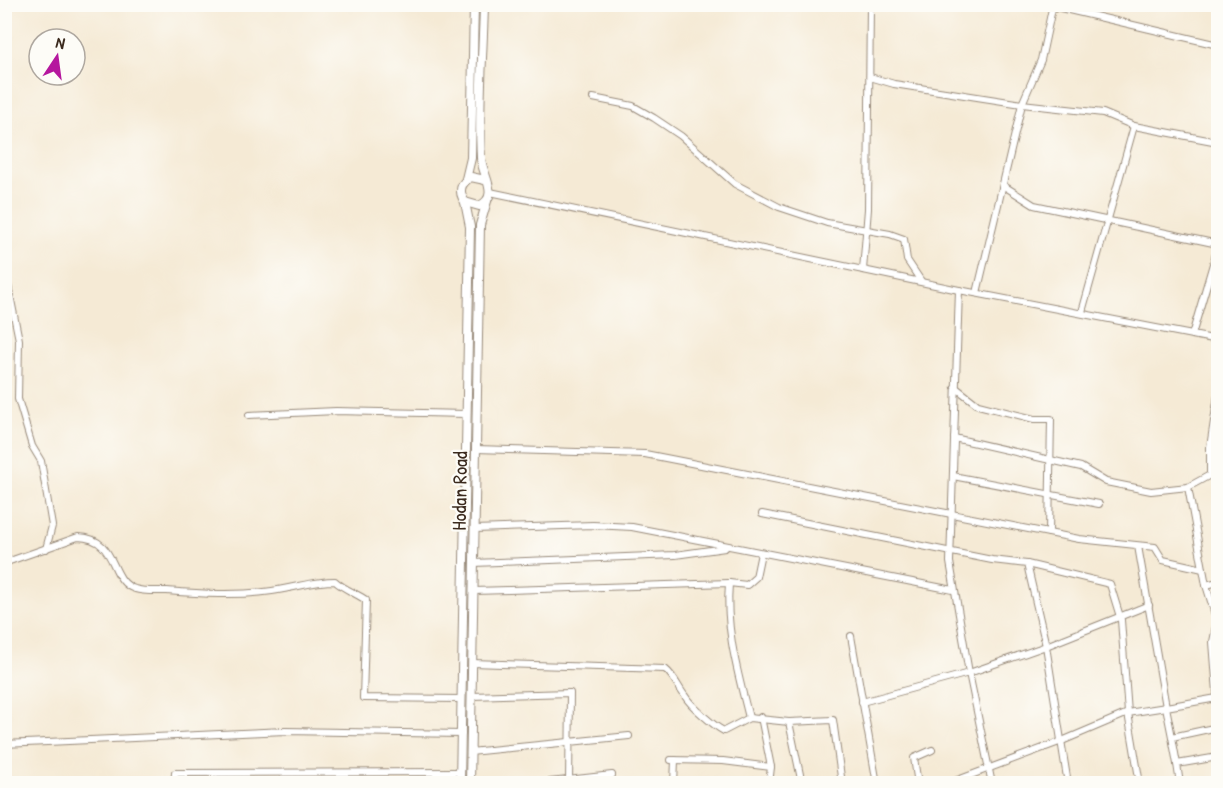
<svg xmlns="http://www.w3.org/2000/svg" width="1223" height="788" font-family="'Patrick Hand',sans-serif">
<rect width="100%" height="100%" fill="#fdfcf7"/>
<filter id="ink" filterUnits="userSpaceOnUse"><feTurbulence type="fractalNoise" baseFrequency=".0167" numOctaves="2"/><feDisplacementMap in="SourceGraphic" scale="12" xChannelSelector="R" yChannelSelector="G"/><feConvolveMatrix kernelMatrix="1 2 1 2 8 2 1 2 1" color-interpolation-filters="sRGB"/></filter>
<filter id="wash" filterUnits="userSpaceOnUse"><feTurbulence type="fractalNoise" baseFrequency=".008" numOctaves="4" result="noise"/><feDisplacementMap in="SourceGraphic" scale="24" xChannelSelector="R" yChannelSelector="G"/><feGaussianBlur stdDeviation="1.35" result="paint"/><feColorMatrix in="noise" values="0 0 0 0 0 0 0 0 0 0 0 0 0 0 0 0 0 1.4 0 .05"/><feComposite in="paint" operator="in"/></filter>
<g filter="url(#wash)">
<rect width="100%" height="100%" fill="#f5ead5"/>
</g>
<g filter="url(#ink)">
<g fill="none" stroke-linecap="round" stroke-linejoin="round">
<defs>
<g id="street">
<path d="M1052,6l166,39"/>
<path d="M4,18l3,-14"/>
<path d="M870,77l24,7 128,20 81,9 31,13"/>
<path d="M593,98l40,8 21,12 27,18 54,48 44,23 48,16 63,11 14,5 3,21 14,21"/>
<path d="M1004,186l30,19 184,39"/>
<path d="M490,192l469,98 259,50"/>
<path d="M4,265l15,75 -1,59 14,47 9,15 11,65 -6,23"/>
<path d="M863,270l5,-61 2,-205"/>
<path d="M959,290l-9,272 19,111 77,-27 103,-41"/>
<path d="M977,293l45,-189 19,-44 12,-56"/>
<path d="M1082,312l52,-186 84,16"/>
<path d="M1192,335l26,-88"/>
<path d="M955,387l23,18 56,14h17l-2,114"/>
<path d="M249,415l87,-4 130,3"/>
<path d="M954,438l127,29 25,15 45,9 37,-4 22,-12 8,-1"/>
<path d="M476,449l169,5 434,85 76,8 8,13 40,9"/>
<path d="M1210,475v-28l8,-52"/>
<path d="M953,476l146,28"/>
<path d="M1188,487l18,98 11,36 -4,21 5,63"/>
<path d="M762,514l230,46 35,4 19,82 22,138"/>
<path d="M4,524h1"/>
<path d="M475,529l118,-4 39,2 321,63"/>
<path d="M4,563l74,-26c41,1 30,44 57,52 9,3 22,2 32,2 35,3 70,5 105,0 22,-3 41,-10 63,-10 7,7 22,13 31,19l-3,98 99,1"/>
<path d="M474,563l201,-8 50,-7"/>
<path d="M1027,564l83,20 11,36 7,93 12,71"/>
<path d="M729,583c-4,47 9,90 20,135"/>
<path d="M1206,585l12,-3"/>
<path d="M474,591l255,-8 18,2 9,-8 5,-24"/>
<path d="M851,636l26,148"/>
<path d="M472,663l193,6c9,7 13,18 20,27 5,9 30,31 39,35l25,-13 40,4 44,-2 9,64"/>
<path d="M472,696l98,-3 -1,91"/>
<path d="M862,702l107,-29 23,111"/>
<path d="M761,717l10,50 -2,17"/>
<path d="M789,722l13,62"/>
<path d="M1172,737l-6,-30 51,-9"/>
<path d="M4,744l281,-13 177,3"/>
<path d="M470,752l159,-16"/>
<path d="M671,760l52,1 48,6"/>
<path d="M1177,764l-5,-27 46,-10"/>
<path d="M174,784l1,-11 285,-1"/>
<path d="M532,784l80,-9"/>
<path d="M674,784l1,-24"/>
<path d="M918,784l-4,-26 18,-8"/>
<path d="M947,784l115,-43 66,-28 38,-6 -28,-161"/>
<path d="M1180,784l-3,-20 41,-7"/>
</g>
<g id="secondary">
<path d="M484,4c-1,51 -6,103 -3,154 1,17 20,39 -2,48l-14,-4c-7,-10 -5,-19 6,-25l14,3"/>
<path d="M466,179l5,-21 3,-154"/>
<path d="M460,784l10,-557 -5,-25"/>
<path d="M470,784l10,-559 7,-24"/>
</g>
</defs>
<use href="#street" stroke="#988a7a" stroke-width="8"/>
<use href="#secondary" stroke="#988a7a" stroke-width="10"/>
<use href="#street" stroke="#fff" stroke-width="6"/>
<use href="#secondary" stroke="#fff" stroke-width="8"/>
</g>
</g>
<g text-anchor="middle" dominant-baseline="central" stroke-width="4.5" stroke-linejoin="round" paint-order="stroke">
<g font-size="20" fill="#3b2a1e" stroke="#fdfcf7">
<text transform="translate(459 491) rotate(-89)">Hodan Road</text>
</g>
</g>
<rect width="1223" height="788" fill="none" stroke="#fdfcf7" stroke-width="24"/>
<g transform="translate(57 57) rotate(13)"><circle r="28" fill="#fdfcf7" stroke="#afa8a0" stroke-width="1.5"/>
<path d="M0-4.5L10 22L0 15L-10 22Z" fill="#b5179e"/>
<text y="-9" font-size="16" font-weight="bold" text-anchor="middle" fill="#3b2a1e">N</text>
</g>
</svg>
